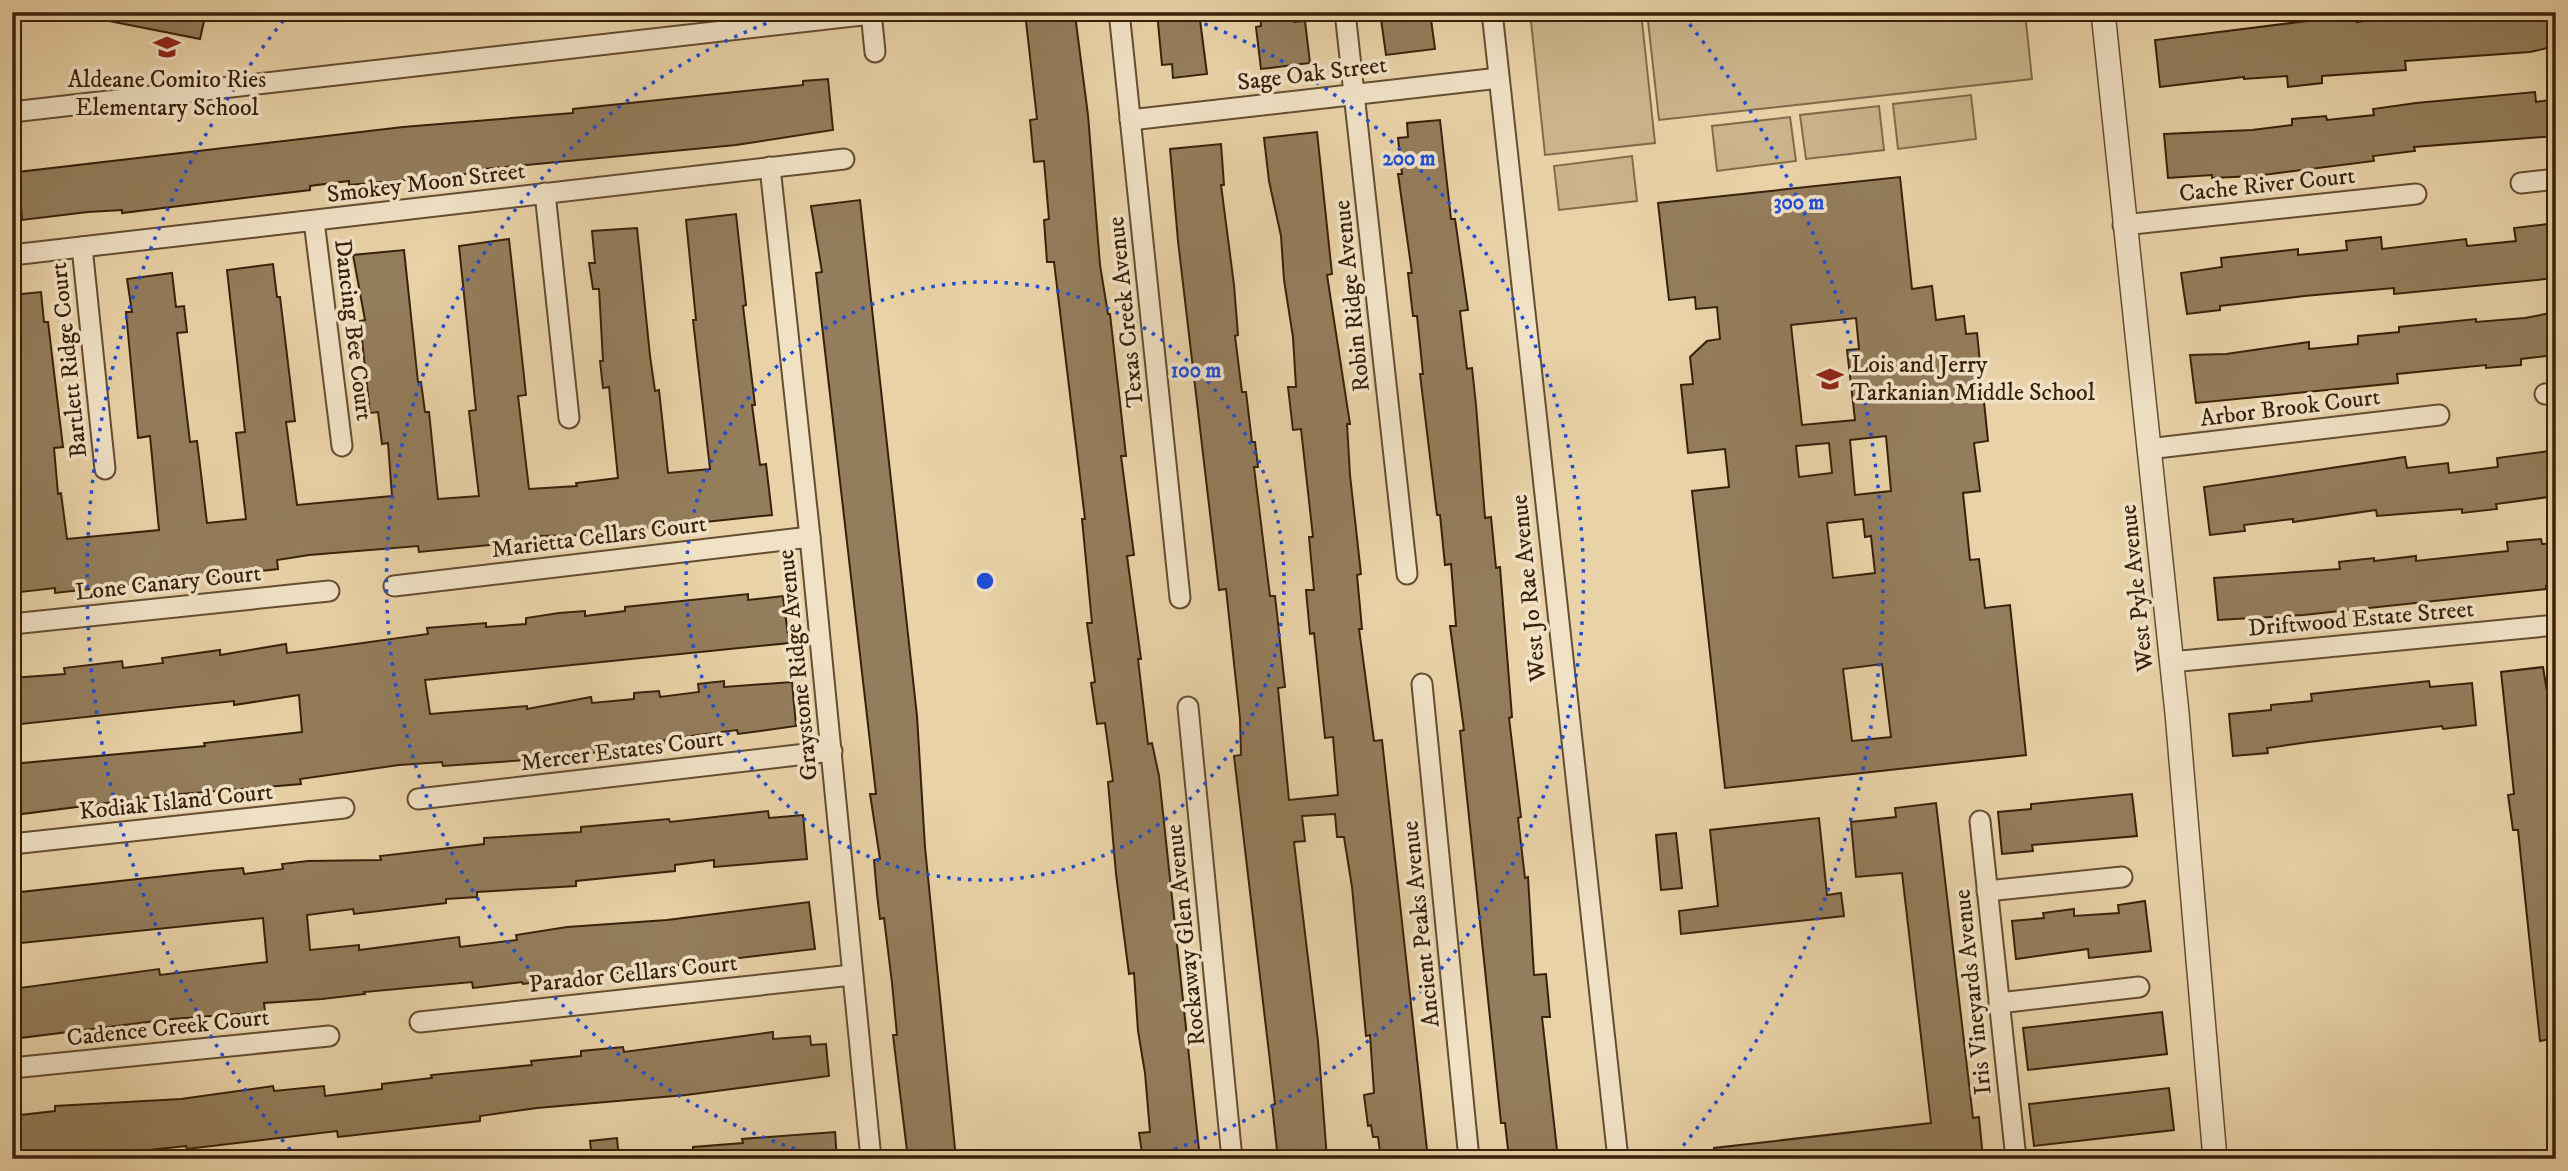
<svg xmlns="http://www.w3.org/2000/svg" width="2568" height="1171" font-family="'IM FELL DW Pica',serif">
<rect width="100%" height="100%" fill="#e9d2a7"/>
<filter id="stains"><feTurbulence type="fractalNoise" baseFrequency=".00286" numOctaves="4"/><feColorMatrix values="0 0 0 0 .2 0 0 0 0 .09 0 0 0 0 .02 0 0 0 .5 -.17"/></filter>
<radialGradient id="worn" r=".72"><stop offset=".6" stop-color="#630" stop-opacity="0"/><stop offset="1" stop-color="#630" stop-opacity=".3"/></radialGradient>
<g fill="#cbb48c" stroke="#826a4b" stroke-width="2">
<path d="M1530,12h111l14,131 -110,12z"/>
<path d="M1647,12h378l7,67 -373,41z"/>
<path d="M1971,95l5,44 -78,10 -5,-45z"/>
<path d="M1879,106l5,44 -78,9 -6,-44z"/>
<path d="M1790,117l6,44 -79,10 -5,-45z"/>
<path d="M1632,156l5,45 -78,9 -5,-44z"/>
</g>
<g fill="#947d5c" stroke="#38210a" stroke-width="2" fill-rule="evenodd">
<path d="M105,12h101l-6,27 -96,-19z"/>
<path d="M1157,12h42l8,62 -34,4 -1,-14 -10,1z"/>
<path d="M1260,12h33l1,10 11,-1 5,42 -49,6 -5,-42 5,-1z"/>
<path d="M1380,12h50l5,37 -49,6z"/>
<path d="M2424,12h132v34l-26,6 -125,9 1,9 -84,6v7l-34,4 -1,-11 -43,3v-2l-84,10 -5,-47 160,-20 42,-4v6z"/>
<path d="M1075,15l13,100 12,150 8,49h2l16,142h-5l13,99 -7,1 14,103h-3l10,85 4,-1 7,33 41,383h-57l-4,-26 11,-1 -5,-59 -7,-42 -4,-58 -5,1 -13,-100 -8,-92 5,-1 -8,-58 -8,1 -6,-41 4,-1 -8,-59h5l-10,-104h3l-31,-257h-7l-3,-42 5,-1 -5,-58 -10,1 -4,-42 7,-1 -11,-98z"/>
<path d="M828,79l5,51 -97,15 -262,25v3l-25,3 -100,9v-4l-39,5v4l-188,23v-3l-34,2 -66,8 -4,-48 385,-45 170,-14v-4l230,-24v-4z"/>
<path d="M2535,92l1,10 20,-3v37l-142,11 1,4 -42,5 1,5 -119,15 -43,2v-3l-44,3 -4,-44 88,-4 40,-5v-6l34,-3 1,4 47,-5 -1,-6 43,-6z"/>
<path d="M1440,120l11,99h4l13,91 -8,1 7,58 5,-1 4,37 9,113 6,-1 5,51 4,-1 12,150 -3,1 12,99 -3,1 7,60 3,-1 6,98 12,-1 4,43h-8l16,142 -49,-1 -4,-35h-4l-41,-392 4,-1 -14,-104h6l-5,-62 -6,1 -5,-50h-3l-17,-141h3l-6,-58h-4l-5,-43h4l-14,-99h4l-4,-36 10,-1 -1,-14z"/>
<path d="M1317,132l15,142 -5,1 23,149h-3l3,51 11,99 -4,1 5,54h-3l15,112 8,-1 46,419h-47l-3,-22h-5l-2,-12 -3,1 -4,-31 10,-2 -4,-58 -4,1 -14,-149 -8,-50h-7l-2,-23 -33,2 3,25 -11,1 24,199 9,118h-49l-6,-54 3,-1 -41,-348 7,-1 -1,-36 -14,-130 -7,1 -41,-349 -8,-92 51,-5 3,41h-3l13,100 4,50 -3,1 7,56h4l6,50h3l3,25h-4l16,129h5l10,91 -7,1 11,112 49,-5 -5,-58 -8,1 -11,-105 -4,1 -4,-44h8l-5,-53h4l-12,-108 -8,1 -5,-43h8l-3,-50 -9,-57 -3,-44 -12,-55 -5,-43z"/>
<path d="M1900,177l12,112 20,-3 4,34 28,-4 2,18 11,-1 11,108 -14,2 6,48 -17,2 7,67 9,-1 6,49 25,-3 16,150 -301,33 -33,-297 37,-4 -4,-38 -37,4 -7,-68 12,-1 -3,-27 17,-16 13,-2 -3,-32 -21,2 -1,-12 -26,3 -11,-97zM1856,318l3,31 -12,1 8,70 -53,5 -11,-100zM1886,436l5,55 -36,4 -5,-55zM1829,443l3,30 -33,4 -3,-31zM1863,519l2,18 6,-1 4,37 -42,5 -6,-55zM1882,664l9,73 -39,4 -9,-72z"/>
<path d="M860,200l57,516 8,131 31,312h-48l-15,-124h4l-5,-52 -8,-65 -4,1 -3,-25 -3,-34 6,-1 -10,-65h6l-60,-521 6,-1 -11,-66z"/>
<path d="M736,214l10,91 -3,1 12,99h-3l8,60 6,-1 6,51 -190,20 -41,1v4l-122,12 -1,-6 -109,9 -32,5 1,9 -91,10v-4l-33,4v3l-99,11v-5l-43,5v-298l29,-3 3,30h4l15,125 -9,1 4,46 3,-1 6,46 92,-9 -9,-94 -12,2 -12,-126h6l-5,-33 45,-6 4,34 8,-1 3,26 -10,1 13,109 7,-1 10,82 39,-4 -10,-86 9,-1 -18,-162 46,-6 4,33h3l15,124 -9,1 11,83 95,-9 -4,-53 -6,1 -4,-32 -8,1 -10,-92 5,-1 -12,-65 51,-5 14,132h3l4,30h4l9,87 41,-3 -10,-85 7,-1 -17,-164 50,-7 17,156 -8,1 11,93 48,-3 -1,-3 42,-5 -9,-91 -6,1 -3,-27h3l-4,-72h-6l-4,-26h6l-3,-32 45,-3 13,128 5,35 4,-1 9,83 42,-4 -17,-149h3l-10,-100z"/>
<path d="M2556,223v55l-162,16v-6l-90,8 -84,10v4l-33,4 -6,-41 41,-6 -1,-9 77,-9v6l49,-5 -1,-9 35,-4 1,12 84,-10 1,7 49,-5 -2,-13z"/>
<path d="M2556,312v43l-35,4v6l-35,3v-3l-89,9 1,9 -202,20 -6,-48 36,-1 83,-12v7l49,-5v-8l41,-4v-5l77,-8v3l49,-4z"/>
<path d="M2556,450v46l-60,8 1,5 -35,4v-4l-85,7 -1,-6 -83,12v-3l-49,6 1,6 -35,4 -6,-48 201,-30 2,11 41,-5 1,10 49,-6 -1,-9z"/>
<path d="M2541,539l1,5 14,-1v43h-10v3l-243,26 -85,5 -4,-42 126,-9 -1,-7 35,-4v3l42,-5v5l92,-10 -1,-9z"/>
<path d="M748,594v6l35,-4 6,47 -364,37 5,34 97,-8v3l64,-12 1,6 42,-4v-6l25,-2 1,6 39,-5 -1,-8 26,-3v6l68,-5 4,44 -58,8 -1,-4 -39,5 -34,5v4l-123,15 -98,7 -1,-4 -43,3 -99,14 1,5 -131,11 -156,20 -2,-51 193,-18 -1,-3 98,-11 -3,-37 -65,10v-4l-222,24v-47l53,-4 -1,-6 58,-7 1,7 40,-5 -1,-5 58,-8v5l66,-11 1,9 25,-3 116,-16 -1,-6 59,-5v4l40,-3v-6l33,-5 26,-2v5l40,-5v-4z"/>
<path d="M2543,667l13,80v291l-16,3 -22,-211h-5l-5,-35 6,-1 -13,-122z"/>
<path d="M2429,681l1,6 42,-4 4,42 -33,4 -1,-3 -133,16 -42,6 1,5 -35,3 -4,-42 42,-4v-5l41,-4 -1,-7z"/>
<path d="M2132,794l5,42 -105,9 1,6 -31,3 -4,-42 33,-3v-5z"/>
<path d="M1936,803l37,315 6,-1 4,42h-268l-1,-11 217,-25 -29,-250 -46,4 -5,-55 45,-5 -1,-9z"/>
<path d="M768,811l1,7 34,-3 4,44 -93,8v-7l-39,5v6l-99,10v5l-99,6v5l-31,2v4l-92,11 -1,-5 -46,6 3,35 49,-5v5l100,-13 1,10 57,-7 -1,-5 51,-8 100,-7 142,-18 6,47 -292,35 -1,-2 -49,6 -1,-6 -108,10 1,2 -43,5 -58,4 1,9 -93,7 -160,20v-50l147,-20 1,6 107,-13 -4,-44 -251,26v-51l198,-22 33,-3 1,6 39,-5 -1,-5 26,-3 73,-1 -1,-4 104,-12v-6l97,-6v-5l88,-8 1,3z"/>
<path d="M1819,818l8,77 14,-2 3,23 -163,18 -2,-23 39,-5 -8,-76z"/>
<path d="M1676,833l6,55 -21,2 -5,-55z"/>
<path d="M2145,901l6,50 -62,7 -1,-9 -72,10 -4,-38 32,-3 -1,-5 31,-4v7l45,-3 -1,-8z"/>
<path d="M2162,1012l5,42 -139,16 -5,-42z"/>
<path d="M773,1032v7l37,-3 1,9 15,-1 3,32 -143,19 -149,13 -57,8v5l-142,16 -1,-6 -150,18 -1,-3 -120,13h-54v-43l43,-5v-5l126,-7 92,-13 1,5 50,-5 1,10 57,-7v-5l50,-6 -1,-3 101,-10 -1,-4 50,-5v-5l42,-4 1,5z"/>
<path d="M2169,1088l5,42 -140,16 -5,-42z"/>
<path d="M835,1132l2,27h-144v-12l50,-4 -1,-4z"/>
<path d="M617,1138l2,21h-27l-2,-18z"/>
</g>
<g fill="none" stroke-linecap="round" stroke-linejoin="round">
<defs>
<g id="minor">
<path d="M871,12l4,40"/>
<path d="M1345,12l62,562"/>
<path d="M1492,12l126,1147"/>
<path d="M1120,21l60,577"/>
<path d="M12,112l859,-98"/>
<path d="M1130,120l369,-42"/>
<path d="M770,167l40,370 61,622"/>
<path d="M2521,183l35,-4"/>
<path d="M545,193l24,225"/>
<path d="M314,221l28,225"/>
<path d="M2123,225l293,-31"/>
<path d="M82,247l23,222"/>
<path d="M12,255l832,-96"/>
<path d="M2545,394l11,-1"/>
<path d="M2148,449l291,-34"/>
<path d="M394,586l416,-49"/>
<path d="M12,624l317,-33"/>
<path d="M2171,662l385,-37"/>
<path d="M1422,684l47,475"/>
<path d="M1188,707l44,452"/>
<path d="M418,799l414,-48"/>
<path d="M1980,821l36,338"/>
<path d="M12,844l332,-36"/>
<path d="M1987,891l135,-14"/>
<path d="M1999,1003l140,-16"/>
<path d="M420,1022l432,-47"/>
<path d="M12,1068l317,-32"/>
</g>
<path id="tertiary" d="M2103,12l74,701 38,446"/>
</defs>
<use href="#minor" stroke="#644d31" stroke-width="23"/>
<use href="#tertiary" stroke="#644d31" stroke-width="26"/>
<use href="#minor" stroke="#f1e2c6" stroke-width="19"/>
<use href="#tertiary" stroke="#f1e2c6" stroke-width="23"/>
</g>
<g fill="none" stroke="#1d4ed8" stroke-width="3.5" stroke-dasharray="3.5 7">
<circle cx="985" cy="581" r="299"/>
<path d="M825 1158A599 599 0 0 1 795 13M1175 13A599 599 0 0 1 1145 1158"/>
<path d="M297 1158A898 898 0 0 1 287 16M1683 16A898 898 0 0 1 1673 1158"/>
</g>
<defs>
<symbol id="school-bare" viewBox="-9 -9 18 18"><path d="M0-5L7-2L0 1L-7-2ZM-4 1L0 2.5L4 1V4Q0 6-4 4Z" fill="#8f2418" stroke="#f1e2c6" stroke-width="2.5" paint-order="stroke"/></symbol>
</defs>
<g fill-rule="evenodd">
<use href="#school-bare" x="148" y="28" width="38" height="38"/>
<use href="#school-bare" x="1811" y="360" width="38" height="38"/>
</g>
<g text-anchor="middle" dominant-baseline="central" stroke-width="7" stroke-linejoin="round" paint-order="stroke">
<g font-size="24" fill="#38210a" stroke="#f1e2c6">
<text transform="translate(1312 74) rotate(-7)">Sage Oak Street</text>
<text transform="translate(426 183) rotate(-7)">Smokey Moon Street</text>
<text transform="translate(2267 185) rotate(-6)">Cache River Court</text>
<text transform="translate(1352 296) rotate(-96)">Robin Ridge Avenue</text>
<text transform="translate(1126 312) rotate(-96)">Texas Creek Avenue</text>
<text transform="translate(353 330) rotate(83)">Dancing Bee Court</text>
<text transform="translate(69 360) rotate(-96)">Bartlett Ridge Court</text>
<text transform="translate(2290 408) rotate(-7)">Arbor Brook Court</text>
<text transform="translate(599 537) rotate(-7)">Marietta Cellars Court</text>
<text transform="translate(168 583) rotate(-6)">Lone Canary Court</text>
<text transform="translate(1529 588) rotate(-96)">West Jo Rae Avenue</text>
<text transform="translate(2137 588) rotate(-96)">West Pyle Avenue</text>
<text transform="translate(2361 619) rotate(-5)">Driftwood Estate Street</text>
<text transform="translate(798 665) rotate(-96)">Graystone Ridge Avenue</text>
<text transform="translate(622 751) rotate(-7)">Mercer Estates Court</text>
<text transform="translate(176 802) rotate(-6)">Kodiak Island Court</text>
<text transform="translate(1421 924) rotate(-96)">Ancient Peaks Avenue</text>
<text transform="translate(1186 935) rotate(-96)">Rockaway Glen Avenue</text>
<text transform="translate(633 974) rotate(-6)">Parador Cellars Court</text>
<text transform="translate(1973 992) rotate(-96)">Iris Vineyards Avenue</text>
<text transform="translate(168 1028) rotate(-6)">Cadence Creek Court</text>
</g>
<g font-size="24" fill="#38210a" stroke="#f1e2c6">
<text x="167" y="80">Aldeane Comito Ries<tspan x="167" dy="28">Elementary School</tspan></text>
<text x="1851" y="365" text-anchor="start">Lois and Jerry<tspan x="1851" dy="28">Tarkanian Middle School</tspan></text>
</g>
</g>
<circle cx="985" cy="581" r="10" fill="#1d4ed8" stroke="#f1e2c6" stroke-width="3.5"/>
<g font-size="21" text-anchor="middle" font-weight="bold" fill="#1d4ed8" stroke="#f1e2c6" stroke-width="7" stroke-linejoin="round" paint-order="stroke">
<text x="1409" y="165">200 m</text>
<text x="1799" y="209">300 m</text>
<text x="1196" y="377">100 m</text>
</g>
<rect width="2568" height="1171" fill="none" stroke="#e9d2a7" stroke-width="42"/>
<rect x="14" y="14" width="2540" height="1143" fill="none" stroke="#38210a" stroke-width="3.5"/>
<rect x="21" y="21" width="2526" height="1129" fill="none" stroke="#38210a" stroke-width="2"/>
<rect width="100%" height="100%" filter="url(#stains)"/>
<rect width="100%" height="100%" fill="url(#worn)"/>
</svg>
